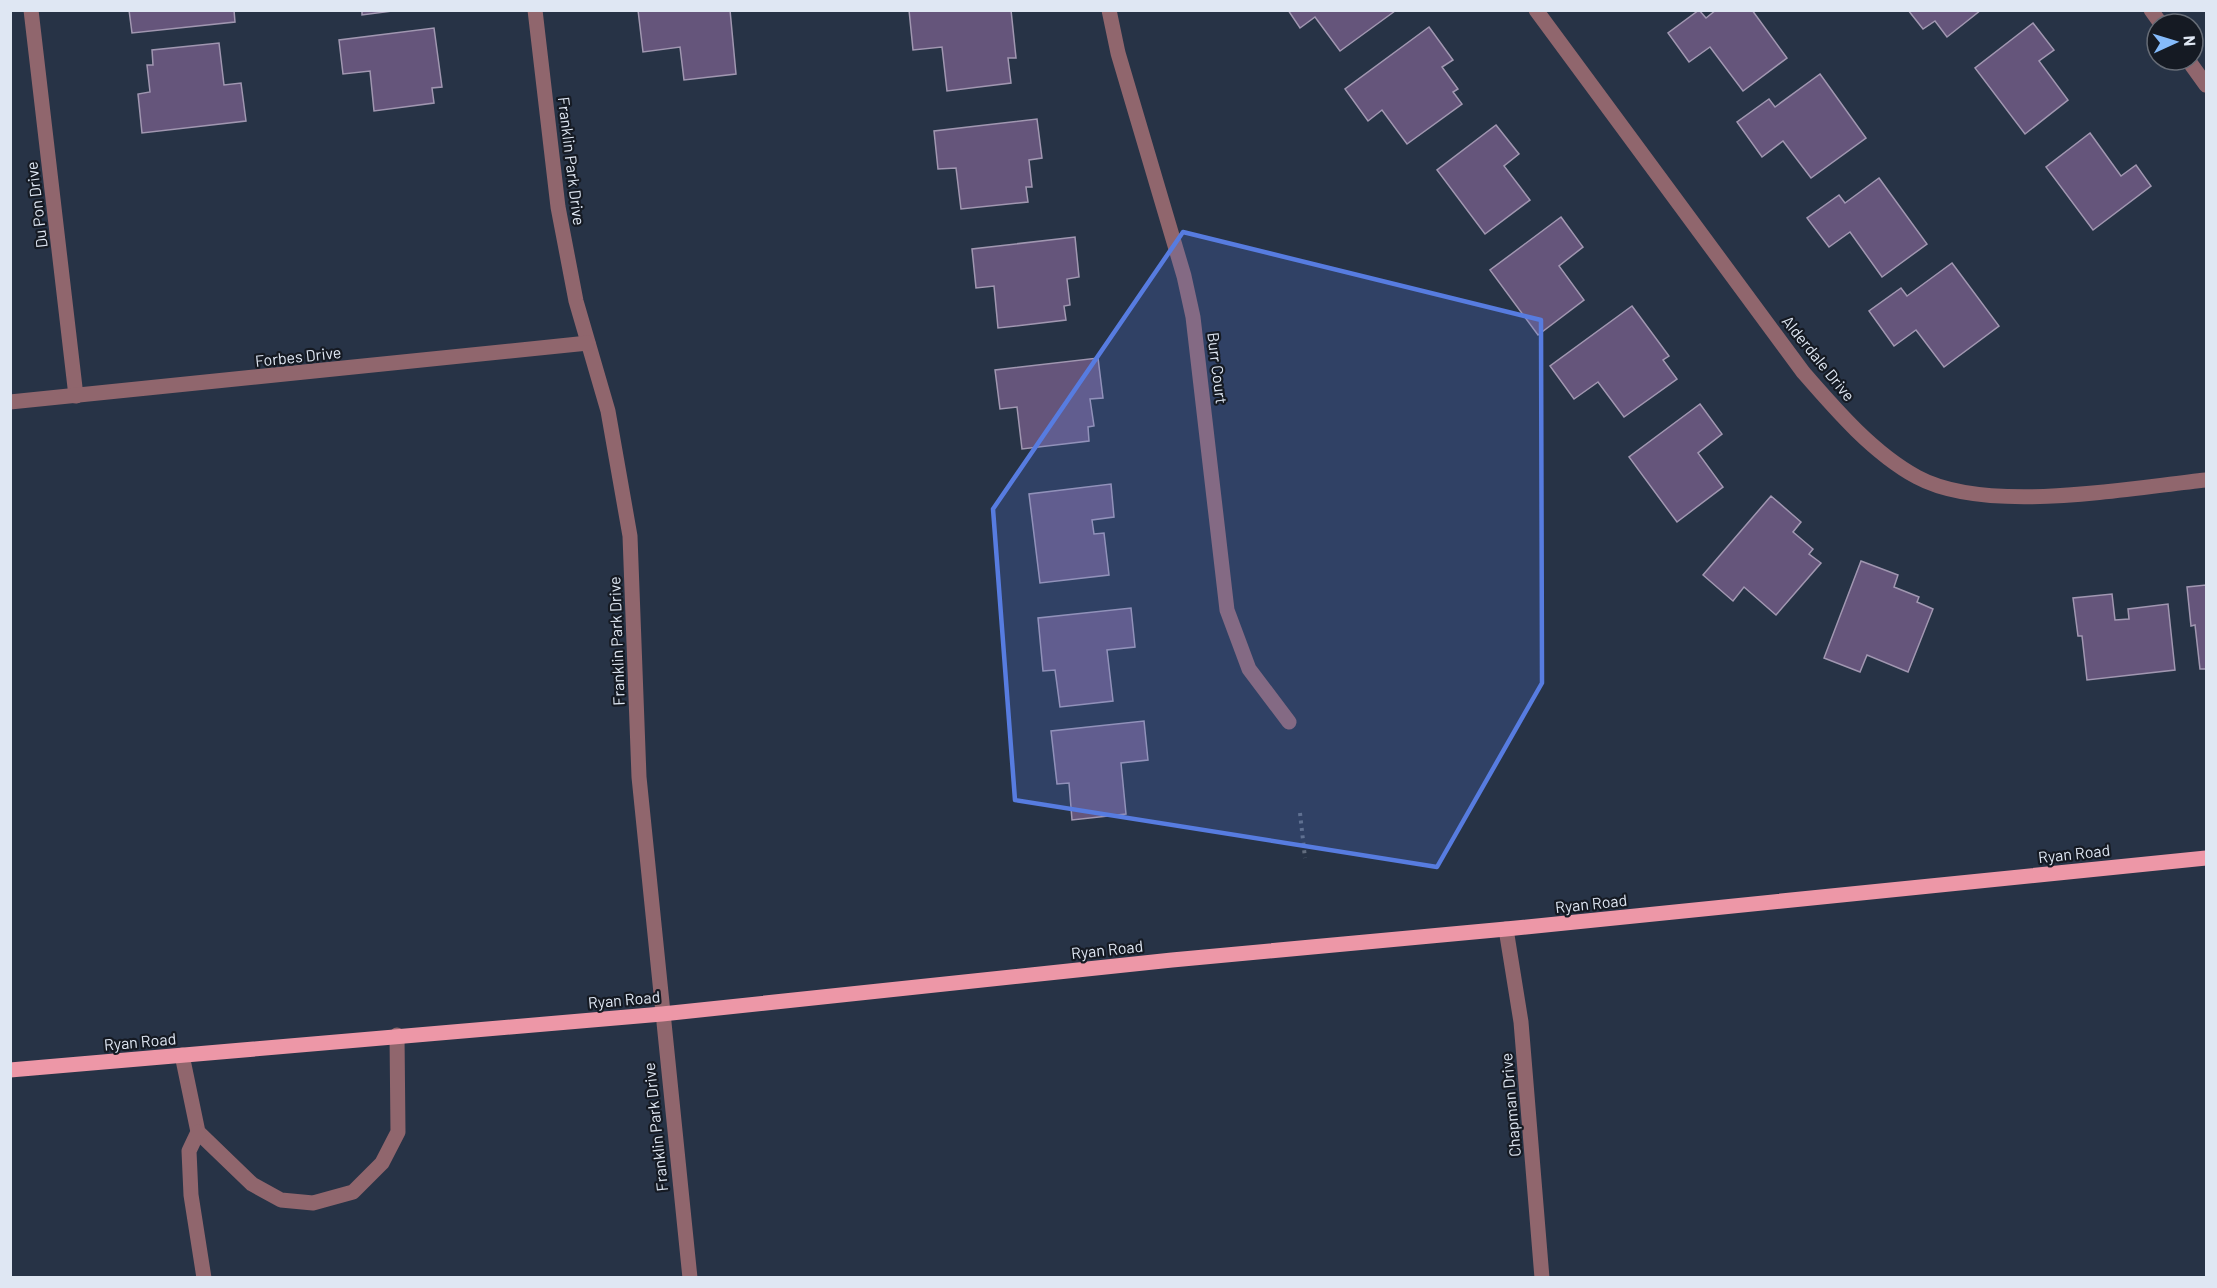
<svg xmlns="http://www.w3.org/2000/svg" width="2217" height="1288" font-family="Barlow,sans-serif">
<rect width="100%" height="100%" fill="#273346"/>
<g fill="#65557b" stroke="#a197b1" stroke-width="1.5">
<path d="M129,10h105l1,12 -103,11z"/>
<path d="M362,10h38l-38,5z"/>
<path d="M638,10h92l6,64 -52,6 -4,-33 -37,5z"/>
<path d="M909,10h102l5,48h-8l3,25 -64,8 -5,-44 -29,3z"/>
<path d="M1288,10h106l1,1 -55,40 -25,-34 -15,11z"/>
<path d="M1699,10l7,8 10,-8h36l35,48 -44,33 -33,-44 -21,15 -21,-29z"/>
<path d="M1908,10h73l-34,27 -12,-16 -12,8z"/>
<path d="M2033,23l21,27 -15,11 29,39 -43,34 -50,-66z"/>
<path d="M1429,27l24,33 -11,7 16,22 -5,3 9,12 -55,40 -25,-34 -14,11 -23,-32z"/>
<path d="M434,28l8,59 -10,1 2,15 -60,8 -4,-40 -27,3 -4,-34z"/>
<path d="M219,43l5,42 17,-2 5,38 -104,12 -4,-39 12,-2 -3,-27h6l-1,-15z"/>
<path d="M1820,74l46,64 -55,40 -28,-37 -21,16 -25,-35 32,-23 6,8z"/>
<path d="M1037,119l5,39 -13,2 3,27h-6l2,15 -67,7 -5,-41 -18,1 -4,-38z"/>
<path d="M1496,125l23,29 -15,12 26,34 -45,34 -48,-64z"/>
<path d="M2090,133l31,43 15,-11 15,21 -58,44 -47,-63z"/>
<path d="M1879,178l48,66 -45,33 -32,-45 -21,15 -22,-29 32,-23 6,8z"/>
<path d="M1561,217l22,30 -24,19 25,34 -46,35 -48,-65z"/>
<path d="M1075,237l4,40 -12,2 3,26 -6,1 2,14 -68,8 -4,-42 -18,2 -4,-39z"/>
<path d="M1952,263l47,63 -55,41 -28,-37 -22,16 -25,-35 32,-23 6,8z"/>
<path d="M1632,306l37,50 -6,4 14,19 -53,38 -26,-35 -24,17 -24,-33z"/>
<path d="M1098,358l5,40 -13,1 4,27 -6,1 1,14 -67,8 -5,-42 -17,2 -5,-39z"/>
<path d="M1700,404l22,30 -24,19 25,34 -46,35 -48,-65z"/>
<path d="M1111,484l3,33 -22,3 2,14 10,-1 5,42 -69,8 -11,-89z"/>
<path d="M1771,496l30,26 -8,10 20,17 -4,5 12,9 -45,52 -32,-28 -11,14 -30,-26z"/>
<path d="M1861,561l37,14 -4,12 25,10 -2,5 16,7 -25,63 -41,-17 -7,17 -36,-14z"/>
<path d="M2206,585v84h-6l-5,-44 -4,1 -4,-39z"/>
<path d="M2112,594l3,26 14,-1 -1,-10 40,-5 7,66 -88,10 -5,-44h-4l-5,-38z"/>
<path d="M1131,608l4,39 -28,3 6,51 -53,6 -5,-37 -12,1 -5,-53z"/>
<path d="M1144,721l4,39 -27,3 5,51 -54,6 -3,-37 -12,1 -6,-53z"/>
</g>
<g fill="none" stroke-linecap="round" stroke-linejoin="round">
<path stroke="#626d7e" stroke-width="4" stroke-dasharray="3 4.5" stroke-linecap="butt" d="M1300,813l5,45"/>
<g stroke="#90666d" stroke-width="15">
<path d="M31,10l45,386"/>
<path d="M535,10l23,197 18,94 32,110 22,125 9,241 51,501"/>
<path d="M1109,10l9,43 66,223 9,41 34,293 22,59 40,53"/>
<path d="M1536,10l267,362c33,38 70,81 114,105 70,38 211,11 289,3"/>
<path d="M2151,10l10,14"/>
<path d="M2188,60l18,25"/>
<path d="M10,402l578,-59"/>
<path d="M1506,929l15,93 21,256"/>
<path d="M182,1055l16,77 54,52 29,16 32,3 40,-11 29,-29 16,-31 -1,-97"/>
<path d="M198,1132l-9,19 2,44 13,83"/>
</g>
<path stroke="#ed97a7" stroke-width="15" d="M10,1070l652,-56 510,-54 334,-31 700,-71"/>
</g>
<path fill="#577ce0" fill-opacity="0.2" stroke="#577ce0" stroke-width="4.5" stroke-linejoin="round" d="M1183,232l358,88 1,363 -105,184 -422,-67 -22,-291z"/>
<g text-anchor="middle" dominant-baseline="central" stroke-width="4.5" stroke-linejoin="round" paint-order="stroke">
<g font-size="16" fill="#dfe7f3" stroke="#151a23">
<text transform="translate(572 161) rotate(83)">Franklin Park Drive</text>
<text transform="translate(36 205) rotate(-97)">Du Pon Drive</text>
<text transform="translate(298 356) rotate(-6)">Forbes Drive</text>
<text transform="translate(1819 358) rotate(51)">Alderdale Drive</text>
<text transform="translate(1218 368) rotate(83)">Burr Court</text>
<text transform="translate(616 641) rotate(-92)">Franklin Park Drive</text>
<text transform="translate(2074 853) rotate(-6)">Ryan Road</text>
<text transform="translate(1591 903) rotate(-6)">Ryan Road</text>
<text transform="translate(1107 949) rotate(-6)">Ryan Road</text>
<text transform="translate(624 999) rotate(-5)">Ryan Road</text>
<text transform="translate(140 1041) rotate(-5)">Ryan Road</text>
<text transform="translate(1510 1105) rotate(-95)">Chapman Drive</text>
<text transform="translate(655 1127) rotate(-96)">Franklin Park Drive</text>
</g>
</g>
<rect width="2217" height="1288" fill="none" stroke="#dfe7f3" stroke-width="24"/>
<g transform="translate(2175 42) rotate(86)"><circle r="28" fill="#151a23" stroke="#666c76" stroke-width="1.5"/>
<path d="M0-4.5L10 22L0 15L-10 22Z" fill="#85bbfb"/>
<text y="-9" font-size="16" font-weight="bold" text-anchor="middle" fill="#dfe7f3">N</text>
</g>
</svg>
